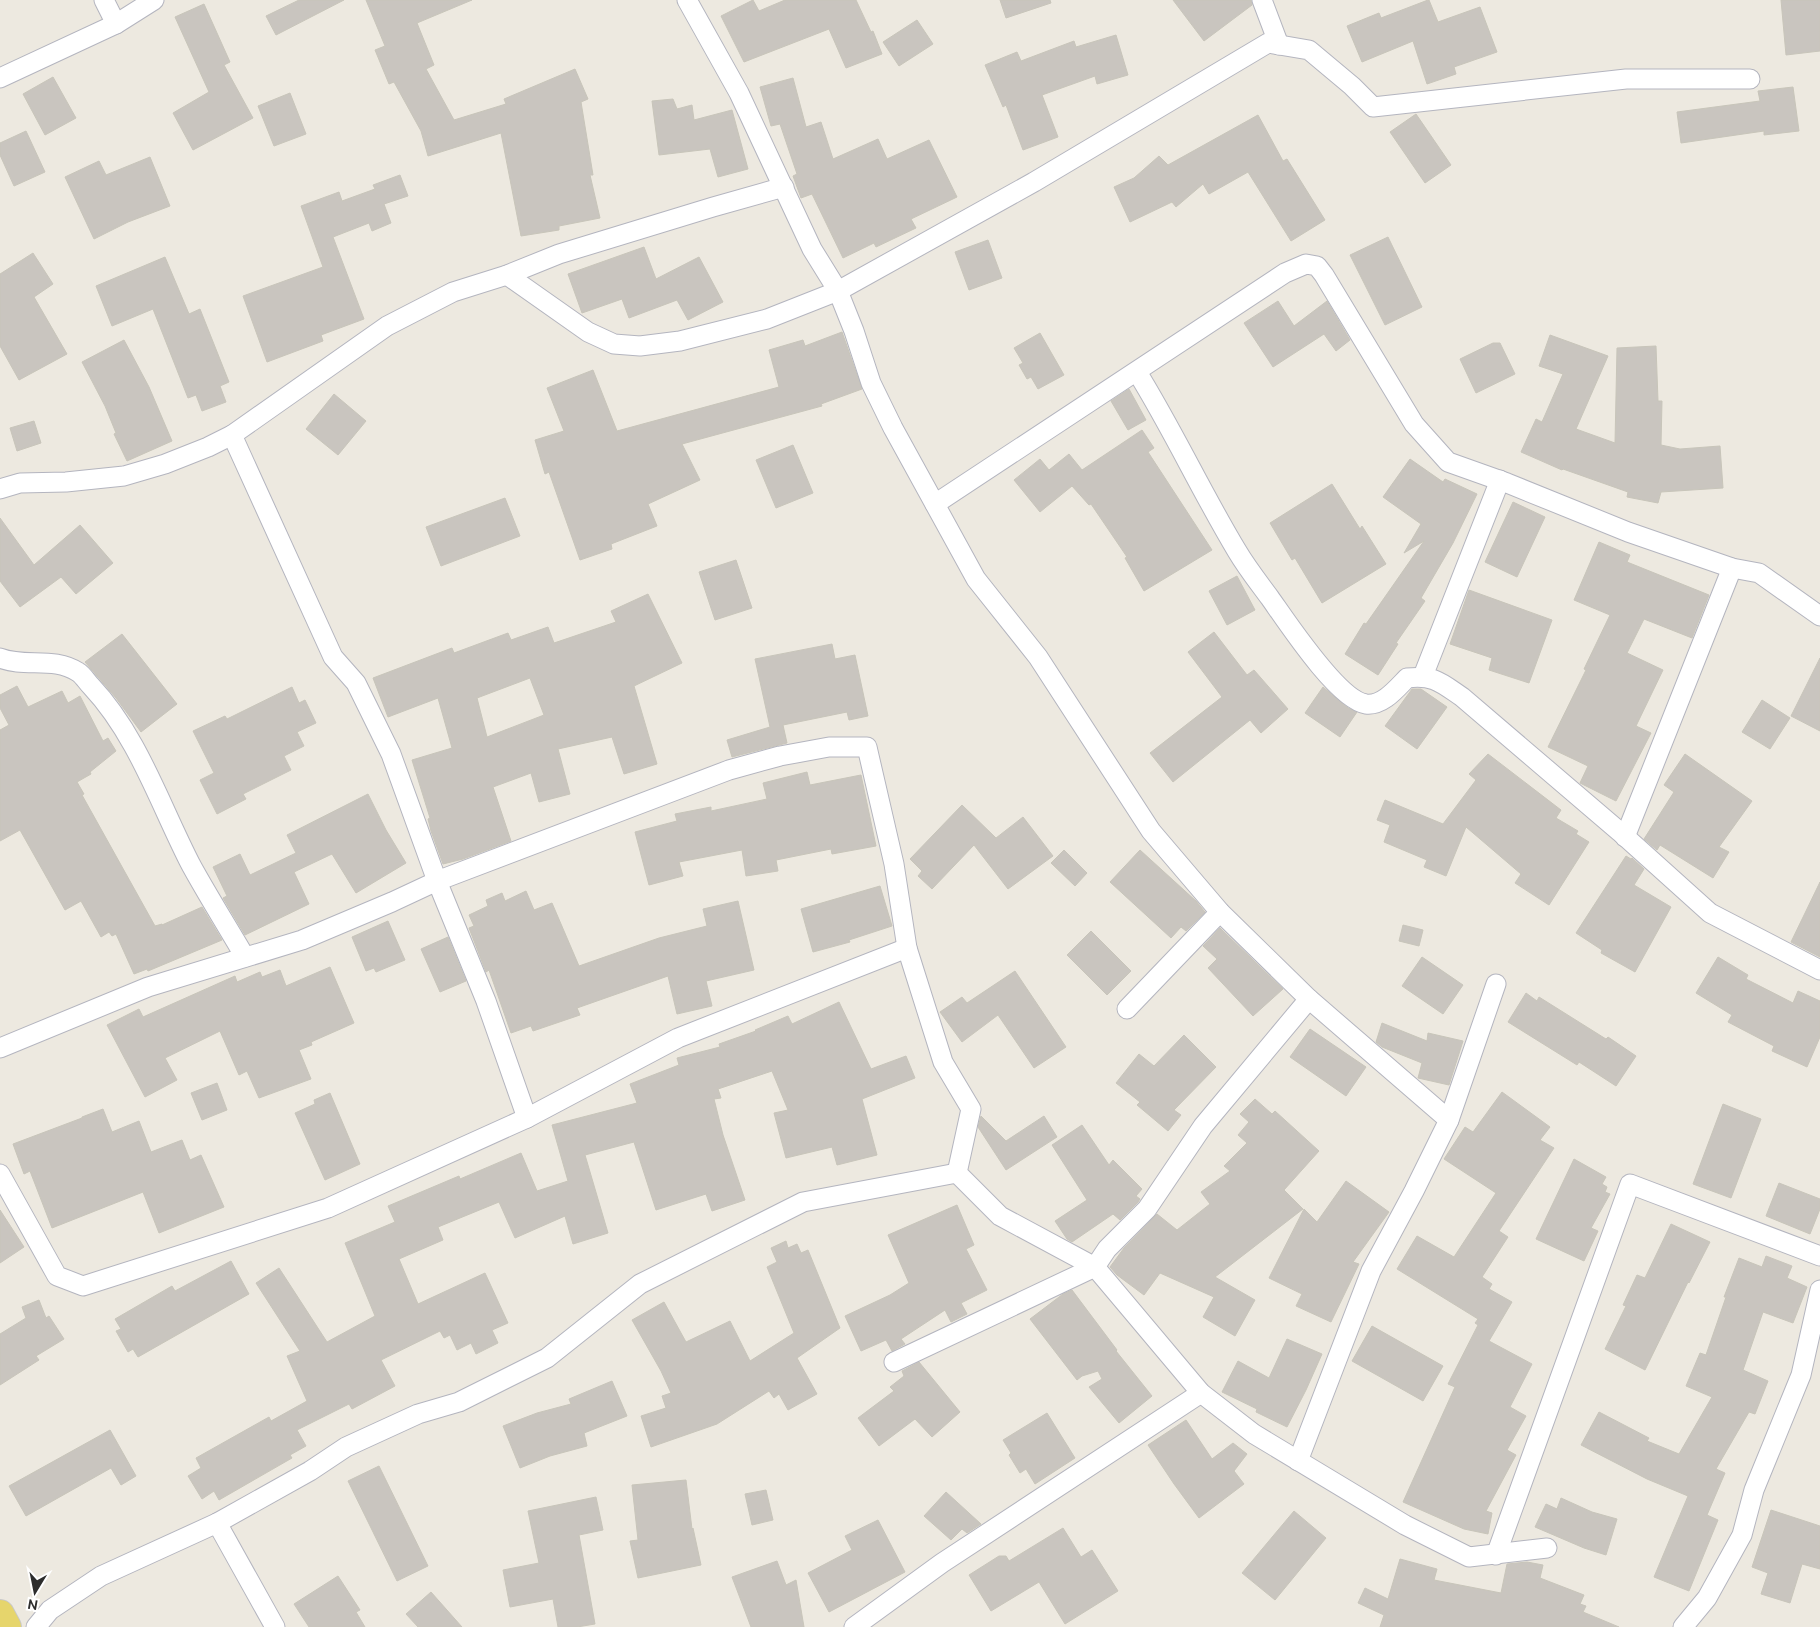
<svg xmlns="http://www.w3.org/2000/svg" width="1820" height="1627" font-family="Ubuntu,sans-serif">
<rect width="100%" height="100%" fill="#ede9e0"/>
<g fill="#c9c5bf" stroke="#c8c5ba" fill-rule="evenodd">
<path d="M299,0h45l-68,35 -10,-19z"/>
<path d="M366,0h106l-55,23 17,42 -8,4 28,51 52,-16 -2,-5 71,-30 13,30 -7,3 12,73h-3l10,43 -41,8v4l-38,6 -20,-103 -73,23 -7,-25 -27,-49 -5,2 -14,-34 10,-4z"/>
<path d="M753,0l6,11 26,-11h71l15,32 2,-1 9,23 -36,14 -17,-39 -85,33 -23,-46z"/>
<path d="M1000,0h50l1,3 -45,15z"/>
<path d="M1173,0h78l1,5 -48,36z"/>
<path d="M1428,0h1l9,22 42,-15 17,45 -43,15 2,7 -29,10 -14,-43 -51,21 -15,-36 32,-13 2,5z"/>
<path d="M1781,0h39v51l-34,4z"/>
<path d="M204,4l26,58 -6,3 29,53 -60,32 -20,-37 36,-21 -34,-75z"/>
<path d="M917,20l16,24 -34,22 -16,-24z"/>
<path d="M1116,35l12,40 -31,9 -2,-8 -53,19 16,42 -35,13 -17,-45 -3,2 -18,-42 32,-13 4,9 53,-20 2,6z"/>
<path d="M53,77l23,41 -31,17 -22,-41z"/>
<path d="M793,78l13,49 15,-5 12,37 45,-20 9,20 42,-19 28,57 -46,22 5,9 -40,19 -2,-4 -31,15 -31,-64 -11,4 -8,-22 4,-2 -17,-50 -9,2 -11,-39z"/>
<path d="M1793,87l6,44 -35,4v-4l-83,12 -4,-31 83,-11 -2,-10z"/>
<path d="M290,93l16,41 -32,12 -16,-40z"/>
<path d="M673,99l4,10 15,-4 2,15 38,-10 16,59 -30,8 -8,-28 -51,6 -7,-54z"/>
<path d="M1416,114l35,51 -26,18 -35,-51z"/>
<path d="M1258,115l25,46 4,-2 38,61 -34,21 -43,-69 -39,22 -6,-10 -27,23 -4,-5 -42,20 -16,-35 20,-9 25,-22 9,9z"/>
<path d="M26,131l19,41 -31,14 -14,-31v-12z"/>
<path d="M150,157l20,49 -42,16 -34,17 -29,-62 34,-16 7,14z"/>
<path d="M400,175l8,21 -24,8 7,19 -19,8 -3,-8 -36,14 31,82 -43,16 2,6 -56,21 -24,-66 80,-29 -22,-61 38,-14 3,9 33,-12 -2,-4z"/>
<path d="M1388,237l34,70 -37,18 -35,-70z"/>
<path d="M988,240l14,38 -33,12 -14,-38z"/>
<path d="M644,247l12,32 43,-22 24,45 -35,18 -11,-20 -48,18 -7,-19 -40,14 -14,-39z"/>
<path d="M33,253l20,31 -19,13 33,57 -48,26 -19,-34v-72z"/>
<path d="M165,257l24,57 11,-5 29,73 -9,4 6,16 -24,9 -6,-16 -8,3 -35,-89 -41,17 -16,-40z"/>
<path d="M1278,301l16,25 33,-25 23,39 -14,11 -12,-17 -51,33 -29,-44z"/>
<path d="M842,332l20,57 -41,15 1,2 -140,38 18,36 -52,24 9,22 -46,18 1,5 -32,11 -31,-88 -4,2 -10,-34 29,-9 -17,-43 46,-18 24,61 162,-44 -10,-37 34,-10 2,6z"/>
<path d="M1040,333l24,42 -26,14 -7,-12 -4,2 -8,-14 4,-2 -9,-15z"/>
<path d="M1550,335l58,21 -32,73 39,14 2,-95 39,-2 2,55h4l-1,44 19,4 40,-3 3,42 -62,4 -3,11 -31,-6 1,-5 -65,-23 -1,1 -41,-18 15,-33 6,3 21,-48 -24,-8z"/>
<path d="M124,340l25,47 23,54 -45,20 -13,-27 2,-1 -11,-27 -23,-44z"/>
<path d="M1493,343h7l15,31 -39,19 -16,-34z"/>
<path d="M1129,389l17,31 -18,10 -17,-29z"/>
<path d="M334,394l32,27 -28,34 -32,-26z"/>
<path d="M34,421l7,22 -24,8 -7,-23z"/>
<path d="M1142,430l12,18 -6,4 64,98 -68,41 -19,-33 2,-1 -36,-53 -2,1 -17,-19 -32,26 -26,-32 26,-21 9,11 20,-16 13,16z"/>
<path d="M793,445l20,48 -37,15 -20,-48z"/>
<path d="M1410,459l33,23 2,-3 32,15 -24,49 -32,55 4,3 -29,42 2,1 -20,31 -33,-21 19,-31 2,1 58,-83 -20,12 17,-29 -38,-27z"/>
<path d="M1332,484l28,45 2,-3 24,38 -64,39 -27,-45 -3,2 -22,-37z"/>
<path d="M505,498l15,38 -79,30 -15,-39z"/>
<path d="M1513,502l32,15 -28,60 -32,-15z"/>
<path d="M0,518l34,47 46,-40 33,38 -37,31 -15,-17 -41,30 -20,-26z"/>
<path d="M1599,542l31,13 -3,7 82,33 -17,43 -48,-19 -17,34 36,17 -27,56 15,7 -35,68 -36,-18 8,-17 -40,-19 38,-77 -2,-1 26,-54 -36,-15z"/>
<path d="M736,560l16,48 -37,12 -16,-48z"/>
<path d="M1237,576l18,34 -28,15 -18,-34z"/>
<path d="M1469,590l83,30 -23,63 -40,-13 3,-12 -42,-14z"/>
<path d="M648,594l34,69 -48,23 23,78 -33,10 -12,-37 -54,12 12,45 -31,8 -8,-29 -38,14 18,54 -48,18 -20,5 -12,-33 -3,-12 2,-1 -18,-58 40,-12 -14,-50 -50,19 -15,-39 79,-30 2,5 54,-20 3,7 37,-13 6,16 62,-21 -5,-11zM530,678l14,37 -57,22 -10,-39z"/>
<path d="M1214,632l33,43 7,-5 34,39 -27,24 -11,-13 -77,62 -23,-29 72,-56 -34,-45z"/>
<path d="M122,634l55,70 -36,28 -25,-34 -31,-36z"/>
<path d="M832,644l3,15 20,-4 13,61 -19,4 -2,-8 -64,13 4,18 -55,14 -5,-17 43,-13 -15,-68z"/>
<path d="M1820,658v73l-29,-15z"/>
<path d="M17,686l11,21 34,-16 6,12 12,-7 23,45 5,-3 8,13 -26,21 1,2 -14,8 7,12 -2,1 73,131 7,-2v1l40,-18 20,33 -74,31 -1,-2 -13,5 -18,-40 -4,2 -3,-4 -8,5 -20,-36 -16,9 -45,-80 -20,11v-111l9,-5 -9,-17v-13z"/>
<path d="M292,687l7,16 6,-3 11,23 -19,9 7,14 -20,10 7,14 -48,24 3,5 -29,15 -17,-34 14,-7 -21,-42 32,-15 2,3z"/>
<path d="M1323,687l25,21 9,4 -17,25 -35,-24z"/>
<path d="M1412,689h9l26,18 -30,42 -32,-23z"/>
<path d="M1762,700l28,18 -20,31 -28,-17z"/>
<path d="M1488,754l73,56 -5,8 22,13 -2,3 13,8 -40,63 -34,-22 6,-9 -55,-47 -20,49 -22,-9 3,-7 -43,-18 6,-17 -13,-5 8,-20 58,24 33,-44 -7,-6z"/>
<path d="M1685,754l67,47 -33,46 10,5 -16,26 -53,-33 -3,5 -13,-11 30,-47 -10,-7z"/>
<path d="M807,772l3,13 51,-10 15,71 -44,8 -1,-5 -55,11 2,11 -32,5 -4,-26 -63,12 4,14 -34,9 -14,-53 42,-11 -2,-7 36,-7v4l56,-12 -4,-16z"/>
<path d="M368,794l18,36 20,33 -50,30 -24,-39 -38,18 15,32 -64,31 -22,-37 4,-2 -14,-29 27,-13 10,21 46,-22 -9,-18z"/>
<path d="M962,805l34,33 27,-21 30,39 -45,33 -34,-44 -42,44 -14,-13 4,-5 -12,-12z"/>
<path d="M1064,850l23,23 -12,13 -24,-23z"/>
<path d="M1140,850l56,51 9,11 -19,19 -5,-4 -10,11 -61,-56z"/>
<path d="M1626,856l5,3 1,-1 12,11 -10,16 37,22 -36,65 -34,-19 1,-3 -26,-17z"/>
<path d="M1820,882v75l-29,-15z"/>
<path d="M880,886l12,40 -43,14 1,2 -37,10 -12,-43z"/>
<path d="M526,891l8,19 18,-7 27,63 80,-28 48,-12 -4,-17 35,-8 16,69 -48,11 6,25 -35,8 -9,-38 -91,32 3,7 -47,16 -2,-5 -20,7 -22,-63 -3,2 -17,-44 5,-2 -5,-11 19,-9 -2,-6 16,-7 3,8z"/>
<path d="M388,921l17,39 -29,12 -2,-4 -8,3 -14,-34z"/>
<path d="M1403,925l20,5 -4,16 -20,-5z"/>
<path d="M1220,928l63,61 -30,27 -45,-48 9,-9 -14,-13z"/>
<path d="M1091,931l40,40 -24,24 -40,-40z"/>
<path d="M448,937l18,44 -26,11 -19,-43z"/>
<path d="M1422,957l41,28 -20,29 -41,-28z"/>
<path d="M1718,957l30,18 -2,4 47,24 5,-12 22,10v36l-13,30 -35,-16 2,-5 -46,-24 4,-7 -36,-22z"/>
<path d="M330,967l24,56 -43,19 1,3 -13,5 12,29 -52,19 -12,-27 -8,4 -19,-44 -55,27 12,22 -32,17 -38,-72 32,-16 4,8 92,-41 2,6 23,-10 2,5 18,-7 6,16z"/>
<path d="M1015,971l51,76 -32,21 -36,-53 -36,27 -22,-30 22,-15 5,6z"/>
<path d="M1526,993l11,8 2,-4 67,42 2,-2 28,19 -20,30 -37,-24 -2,3 -69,-43z"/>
<path d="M839,1002l32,67 35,-13 9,22 -53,21 15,56 -40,10 -5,-18 -46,11 -12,-45 14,-3 -16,-39 -54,18 3,9 -7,1 9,36 22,65 -33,11 -6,-17 -50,16 -22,-68 -49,13 23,78 -35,11 -8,-28 -50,22 -16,-36 -61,25 5,13 -44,19 19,45 67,-31 23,50 -16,7 6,13 -22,11 -5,-11 -14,7 -7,-15 -6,3 -4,-7 -59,29 14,26 -43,23 -3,-5 -52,26 9,16 -16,9 2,3 -73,42 -5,-9 -12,8 -14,-23 13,-8 -5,-10 73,-41 2,4 36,-20 -20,-45 13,-5 -44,-68 23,-15 48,74 48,-26 -30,-73 50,-21 -7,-16 71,-30 1,3 61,-26 16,38 31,-10 -16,-56 85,-22 -7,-19 49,-19 -2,-7 43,-11 -1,-3 37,-13 -1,-1 33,-14 4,8z"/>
<path d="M1382,1023l45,18 1,-8 35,8 -14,44 -31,-7 4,-15 -40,-16 -6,-5z"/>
<path d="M1310,1029l56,38 -20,29 -56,-39z"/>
<path d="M1184,1035l32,32 -42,43 7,5 -13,16 -31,-26 3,-3 -24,-19 23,-29 15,12z"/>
<path d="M217,1083l10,27 -25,10 -11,-27z"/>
<path d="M1502,1092l48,35 -10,13 14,8 -55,83 9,6 -26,40 10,7 -3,5 23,13 -23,39 43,23 -22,43 16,9 -19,34 9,5 -30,56 6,2 -4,21 -24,-5 -61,-27 52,-115 -7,-3 30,-59 -3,-2 3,-4 -81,-50 20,-33 37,21 42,-64 -52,-34 21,-32 8,5z"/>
<path d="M330,1093l30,71 -35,16 -30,-67 20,-9 -1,-4z"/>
<path d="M1255,1099l17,15 3,-3 44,40 -35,39 19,19 -88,68 40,23 -20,36 -32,-19 11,-20 -54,-24 -16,22 -27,-20 -7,-8 14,-19 33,-34 20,16 33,-26 -9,-12 29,-21 -6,-5 23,-23 -9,-8 11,-13 -9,-8z"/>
<path d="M1723,1104l38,15 -30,79 -38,-14z"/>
<path d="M103,1109l9,23 27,-11 12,31 31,-12 8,20 11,-5 23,52 -65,26 -16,-41 -91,36 -22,-57 -6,3 -11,-30 69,-26v-1z"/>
<path d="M981,1116l25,25 38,-25 13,21 -51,33 -28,-43z"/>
<path d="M1082,1125l27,40 4,-5 29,29 -6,7 4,3 -2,3 -18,18 -7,-6 -41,28 -5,-3 -12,-18 32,-21 -35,-55z"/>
<path d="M1574,1159l32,18 -4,7 5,3 -2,5 5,2 -19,34 7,3 -14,30 -48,-22z"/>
<path d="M1346,1181l43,31 -36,50 6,2 -28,58 -35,-16 6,-12 -33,-16 35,-69 13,13z"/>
<path d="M1779,1183l41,16v10l-10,25 -44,-18z"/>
<path d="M957,1205l17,40 -8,4 21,41 -26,13 6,11 -16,8 -6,-12 -44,29 4,5 -13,7 -6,-11 -25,11 -16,-35 45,-21 19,-12 -21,-48z"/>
<path d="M0,1210l24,37 -24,16z"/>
<path d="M1671,1224l39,18 -21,41 -1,-1 -43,88 -40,-21 21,-43 -3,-1 14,-30 8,3z"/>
<path d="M786,1241l2,7 9,-4 4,9 7,-3 32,78 -43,30 20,36 -29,16 -9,-16 -5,4 -5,-7 -52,33 -66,23 -10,-31 25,-8 -4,-12 9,-3 -10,-22 -29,-51 32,-18 22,40 44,-21 20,40 44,-28 -27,-66 10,-5 -6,-14z"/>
<path d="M1766,1256l26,10 -5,12 20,9 -14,36 -30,-11 -20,58 25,11 -13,33 -6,-2 -33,57 9,4 -18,42 11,5 -29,71 -35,-14 34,-81 -41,-17 -66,-34 18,-33 50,26 -2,3 32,13 33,-57 -26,-11 14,-33 6,2 20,-58h-2l15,-39 23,9z"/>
<path d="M231,1261l18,33 -111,63 -5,-8 -5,3 -12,-21 5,-2 -6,-10 57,-33 3,5z"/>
<path d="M1072,1290l45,60 -1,1 36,45 -33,27 -30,-36 13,-8 -4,-8 -16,5 -5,4 -47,-61 33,-25z"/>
<path d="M39,1300l7,18 3,-2 15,23 -28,17 3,4 -39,25v-51l26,-16 -4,-11z"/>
<path d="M1372,1326l71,40 -20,35 -71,-40z"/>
<path d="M1287,1339l35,15 -16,36 -19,37 -31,-15 1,-3 -35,-17 16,-31 31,17z"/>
<path d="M919,1362l41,50 -28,25 -17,-18 -36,27 -21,-28 36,-27 -4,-4 14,-11 -2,-5z"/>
<path d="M612,1381l15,35 -43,17 3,13 -37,10 -30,12 -17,-42 34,-13 34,-9 -2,-5z"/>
<path d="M1047,1413l28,45 -40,26 -9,-15 -6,4 -11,-18 2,-2 -8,-13z"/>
<path d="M1186,1420l26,39 21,-16 14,11 -13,17 10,13 -45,34 -25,-34 -26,-39z"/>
<path d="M110,1430l26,46 -15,9 -10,-17 -85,48 -17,-30z"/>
<path d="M379,1466l49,100 -31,15 -49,-100z"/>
<path d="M686,1480l6,49 1,-1 8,37 -63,13 -8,-37 8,-1 -6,-55z"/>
<path d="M766,1490l7,30 -21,5 -7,-31z"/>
<path d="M946,1492l35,32 -14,9 -5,-4 -11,11 -27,-24z"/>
<path d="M596,1497l7,33 -24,5 16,89 -18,3h-19l-5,-28 -43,8 -7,-37 36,-7 -11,-52z"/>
<path d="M1561,1498l31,14 25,7 -11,36 -22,-7 -49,-21 11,-23 11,5z"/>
<path d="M1771,1510l49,16v43l-18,-5 -12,39 -29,-9 7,-21 -16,-6z"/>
<path d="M1294,1511l32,27 -51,62 -33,-27z"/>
<path d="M878,1520l27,52 -76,40 -21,-39 44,-23 -7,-14z"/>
<path d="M1063,1528l18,29 11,-7 26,41 -53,33 -26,-42 -48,29 -22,-36 30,-19h7l3,5z"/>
<path d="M1400,1559l37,10 -3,11 67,13 6,-29 20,-2 16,3 -3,13 44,17 -4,9 6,2 -3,6 36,15h-239l4,-12 -26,-12 7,-15 23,11z"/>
<path d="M777,1561l9,24 10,-5 8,47h-53l-19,-50z"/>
<path d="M338,1576l22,34 -4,2 9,15h-56l-15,-23z"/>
<path d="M431,1592l31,35h-44l-12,-13z"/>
</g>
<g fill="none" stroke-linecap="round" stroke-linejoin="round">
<defs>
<g id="street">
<path d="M104,0l12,24"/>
<path d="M687,0l52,93 73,156 26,42 16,40 17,52 22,45 83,151 62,78 113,174 69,81 89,87 140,121"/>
<path d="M1262,0l17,45"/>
<path d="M0,78l116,-54 38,-24"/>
<path d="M507,275l81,57 26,12 26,2 40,-5 87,-22 71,-28 196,-109 234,-139 41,7 43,36 21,21 253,-28h124"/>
<path d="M1137,372c36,58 65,121 100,179 10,17 22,32 33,47 17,24 68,102 96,106 17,2 31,-16 41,-26 27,-3 33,4 55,19l158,135 90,81 110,57"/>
<path d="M232,435l101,222 23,26 35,71 46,127 49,120 41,117"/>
<path d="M0,489l20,-6 46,-1 58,-6 41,-12 43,-17 24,-12 155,-109 66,-34 54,-17 52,-21 154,-47 71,-20"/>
<path d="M935,504l350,-231 21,-9 11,2 7,9 90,149 34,38 59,21 121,49 104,36 27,5 61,43"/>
<path d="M0,658c25,10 54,-2 78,14 5,3 9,10 13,14 47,50 69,119 100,179 17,31 36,61 54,92"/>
<path d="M1423,676l77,-196"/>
<path d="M1625,837l107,-269"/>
<path d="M1127,1009l93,-97"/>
<path d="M0,1048l148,-61 154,-47 90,-38 45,-21 292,-111 51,-14 49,-9h38l27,117 13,84 36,114 28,47 -14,64 43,43 95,51 106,126 53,41 151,91 64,32 78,-9"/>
<path d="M0,1174l57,102 26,10 245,-78 199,-90 151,-80 229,-90"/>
<path d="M894,1362l201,-95 12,-18 40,-40 56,-83 106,-127"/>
<path d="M1298,1461l73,-190 43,-80 35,-71 47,-136"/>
<path d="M217,1523l58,104"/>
<path d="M1496,1555l134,-371 190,72"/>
<path d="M36,1627l14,-17 51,-34 116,-53 93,-52 36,-24 72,-33 41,-12 88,-44 93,-74 163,-82 154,-29"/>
<path d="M854,1627l88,-64 259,-170"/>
<path d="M1683,1627l24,-29 35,-63 12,-45 47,-115 19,-85"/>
</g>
<path id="primary" d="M0,1614l7,13"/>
</defs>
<use href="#street" stroke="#b4b5bf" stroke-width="21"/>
<use href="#primary" stroke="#c8c8c8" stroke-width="30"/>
<use href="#street" stroke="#fff" stroke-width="19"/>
<use href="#primary" stroke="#e6d56c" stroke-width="28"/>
</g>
<g transform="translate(35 1592) rotate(190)" stroke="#ffffff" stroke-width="4" paint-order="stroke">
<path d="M0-4L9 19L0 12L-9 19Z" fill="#2d2d2d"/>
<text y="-8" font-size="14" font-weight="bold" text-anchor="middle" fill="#2d2d2d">N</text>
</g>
</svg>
